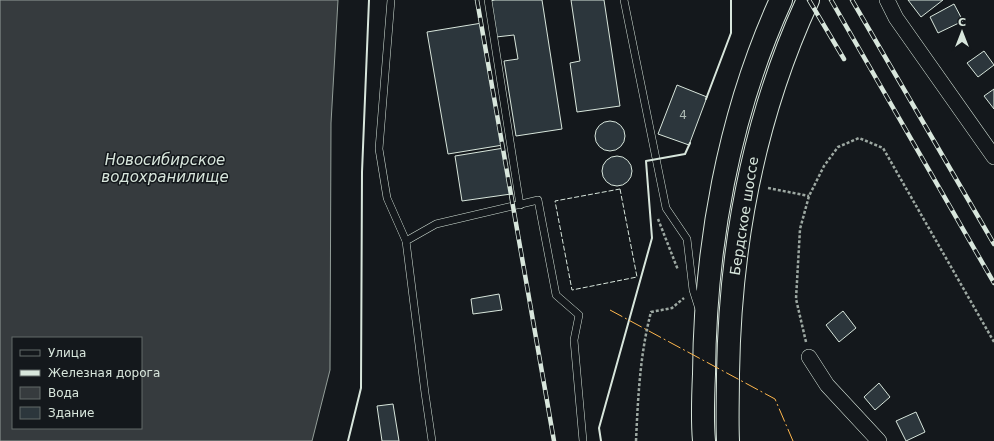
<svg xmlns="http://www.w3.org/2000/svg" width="994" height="441" font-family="'DejaVu Sans',sans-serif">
<rect width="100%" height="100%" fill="#14181c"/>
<path fill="#363b3e" stroke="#939e99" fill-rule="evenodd" d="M0,0h338l-7,123 -1,247 -18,71h-312zM13,338h128v90h-128z"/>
<g fill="#2c363c" stroke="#d8e6dc">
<path d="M495,0h47l20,129 -46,7 -12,-75 14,-2 -4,-24 -18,2 -6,-36z"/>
<path d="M571,0h33l16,106 -43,6 -7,-49 10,-2z"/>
<path d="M908,0h35l-22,17z"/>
<path d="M954,4l9,17 -25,12 -8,-16z"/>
<path d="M482,23l21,122 -55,9 -21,-122z"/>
<path d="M984,51l10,14 -16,12 -11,-14z"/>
<path d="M677,85l30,12 -18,48 -31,-11z"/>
<path d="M994,89v20l-10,-13z"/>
<circle cx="610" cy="136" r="15"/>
<path d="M504,148l7,46 -49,7 -7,-45z"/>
<circle cx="617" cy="171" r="15"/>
<path d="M499,294l3,16 -29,4 -2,-15z"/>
<path d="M843,311l13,17 -17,14 -13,-17z"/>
<path d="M879,383l11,14 -15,13 -11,-13z"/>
<path d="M393,404l6,37h-17l-5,-35z"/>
<path d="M916,412l9,20 -19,9 -10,-20z"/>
</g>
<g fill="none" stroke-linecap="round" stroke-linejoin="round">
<defs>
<g id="lane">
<path d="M391,0l-12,149 8,49 19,43"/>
<path d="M488,0l32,205"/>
<path d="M624,0l42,208 21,31 6,51 6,19"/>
<path d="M432,441l-7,-48 -19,-152 30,-17 102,-24 18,95 23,20 -5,25 9,101"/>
</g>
<g id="street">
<path d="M887,0l9,18 98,139"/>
<path d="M809,357l18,28 52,56"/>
</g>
<g id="highway">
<path d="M704,441c-2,-22 -1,-45 0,-67 1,-127 24,-258 77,-374"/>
<path d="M728,441c-1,-22 0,-45 0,-67 2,-129 26,-257 80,-374"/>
</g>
</defs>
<use href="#lane" stroke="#d8e6dc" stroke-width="8"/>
<use href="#street" stroke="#d8e6dc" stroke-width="16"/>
<use href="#highway" stroke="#d8e6dc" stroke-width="24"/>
<g stroke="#9da8a2" stroke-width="2.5" stroke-dasharray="3 2" stroke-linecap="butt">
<path d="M768,188l41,8"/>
<path d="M658,219l20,51"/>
<path d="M806,342l-10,-43 4,-70 9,-33 15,-30 14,-19 21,-9 24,10 111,194"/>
<path d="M636,441c2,-44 4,-87 15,-129l21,-4 12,-10"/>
</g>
<use href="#lane" stroke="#14181c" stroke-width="7"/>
<use href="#street" stroke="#14181c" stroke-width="15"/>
<use href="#highway" stroke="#14181c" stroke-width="22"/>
<defs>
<g id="rail">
<path d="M477,0l77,441"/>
<path d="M809,0l35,59"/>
<path d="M831,0l163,283"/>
<path d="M852,0l142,244"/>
</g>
</defs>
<use href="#rail" stroke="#d8e6dc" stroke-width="4.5"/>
<use href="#rail" stroke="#14181c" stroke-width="3" stroke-dasharray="9" stroke-linecap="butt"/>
<path stroke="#d8e6dc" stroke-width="1" stroke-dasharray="5 2" stroke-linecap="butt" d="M620,189l17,88 -65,13 -17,-89z"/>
<g stroke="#d8e6dc" stroke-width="2">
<path d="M706,99l25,-66v-33"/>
<path d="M348,441l13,-53 1,-216 7,-172"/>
<path d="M601,441l-2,-13 53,-190 -6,-77 39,-7 5,-11"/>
</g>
<path stroke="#ffb74d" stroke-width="1" stroke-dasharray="14 3 2 3" stroke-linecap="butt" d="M610,310l165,89 18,42"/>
</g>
<g text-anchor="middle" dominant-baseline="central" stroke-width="3" stroke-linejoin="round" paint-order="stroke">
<g font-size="12" fill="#adbab4">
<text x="683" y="115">4</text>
</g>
<g font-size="14" fill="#d8e6dc" stroke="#14181c">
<text transform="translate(744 216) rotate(-81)">Бердское шоссе</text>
</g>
<g font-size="15" font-style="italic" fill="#d8e6dc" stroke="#14181c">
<text x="165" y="160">Новосибирское<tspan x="165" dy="17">водохранилище</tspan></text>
</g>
</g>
<rect x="12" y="337" width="130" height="92" fill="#14181c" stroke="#626a69"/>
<rect x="20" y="350" width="20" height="6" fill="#14181c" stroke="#626a69"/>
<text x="48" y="357" font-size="12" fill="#d8e6dc">Улица</text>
<rect x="20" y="370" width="20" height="6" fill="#d8e6dc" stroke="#626a69"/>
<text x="48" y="377" font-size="12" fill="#d8e6dc">Железная дорога</text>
<rect x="20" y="387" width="20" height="12" fill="#363b3e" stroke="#626a69"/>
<text x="48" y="397" font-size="12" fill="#d8e6dc">Вода</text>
<rect x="20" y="407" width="20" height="12" fill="#2c363c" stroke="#626a69"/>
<text x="48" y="417" font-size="12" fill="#d8e6dc">Здание</text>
<g transform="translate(962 32)" stroke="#14181c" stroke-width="3" paint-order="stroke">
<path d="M0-3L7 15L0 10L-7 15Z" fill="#d8e6dc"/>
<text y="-6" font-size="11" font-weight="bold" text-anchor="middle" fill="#d8e6dc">С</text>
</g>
</svg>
